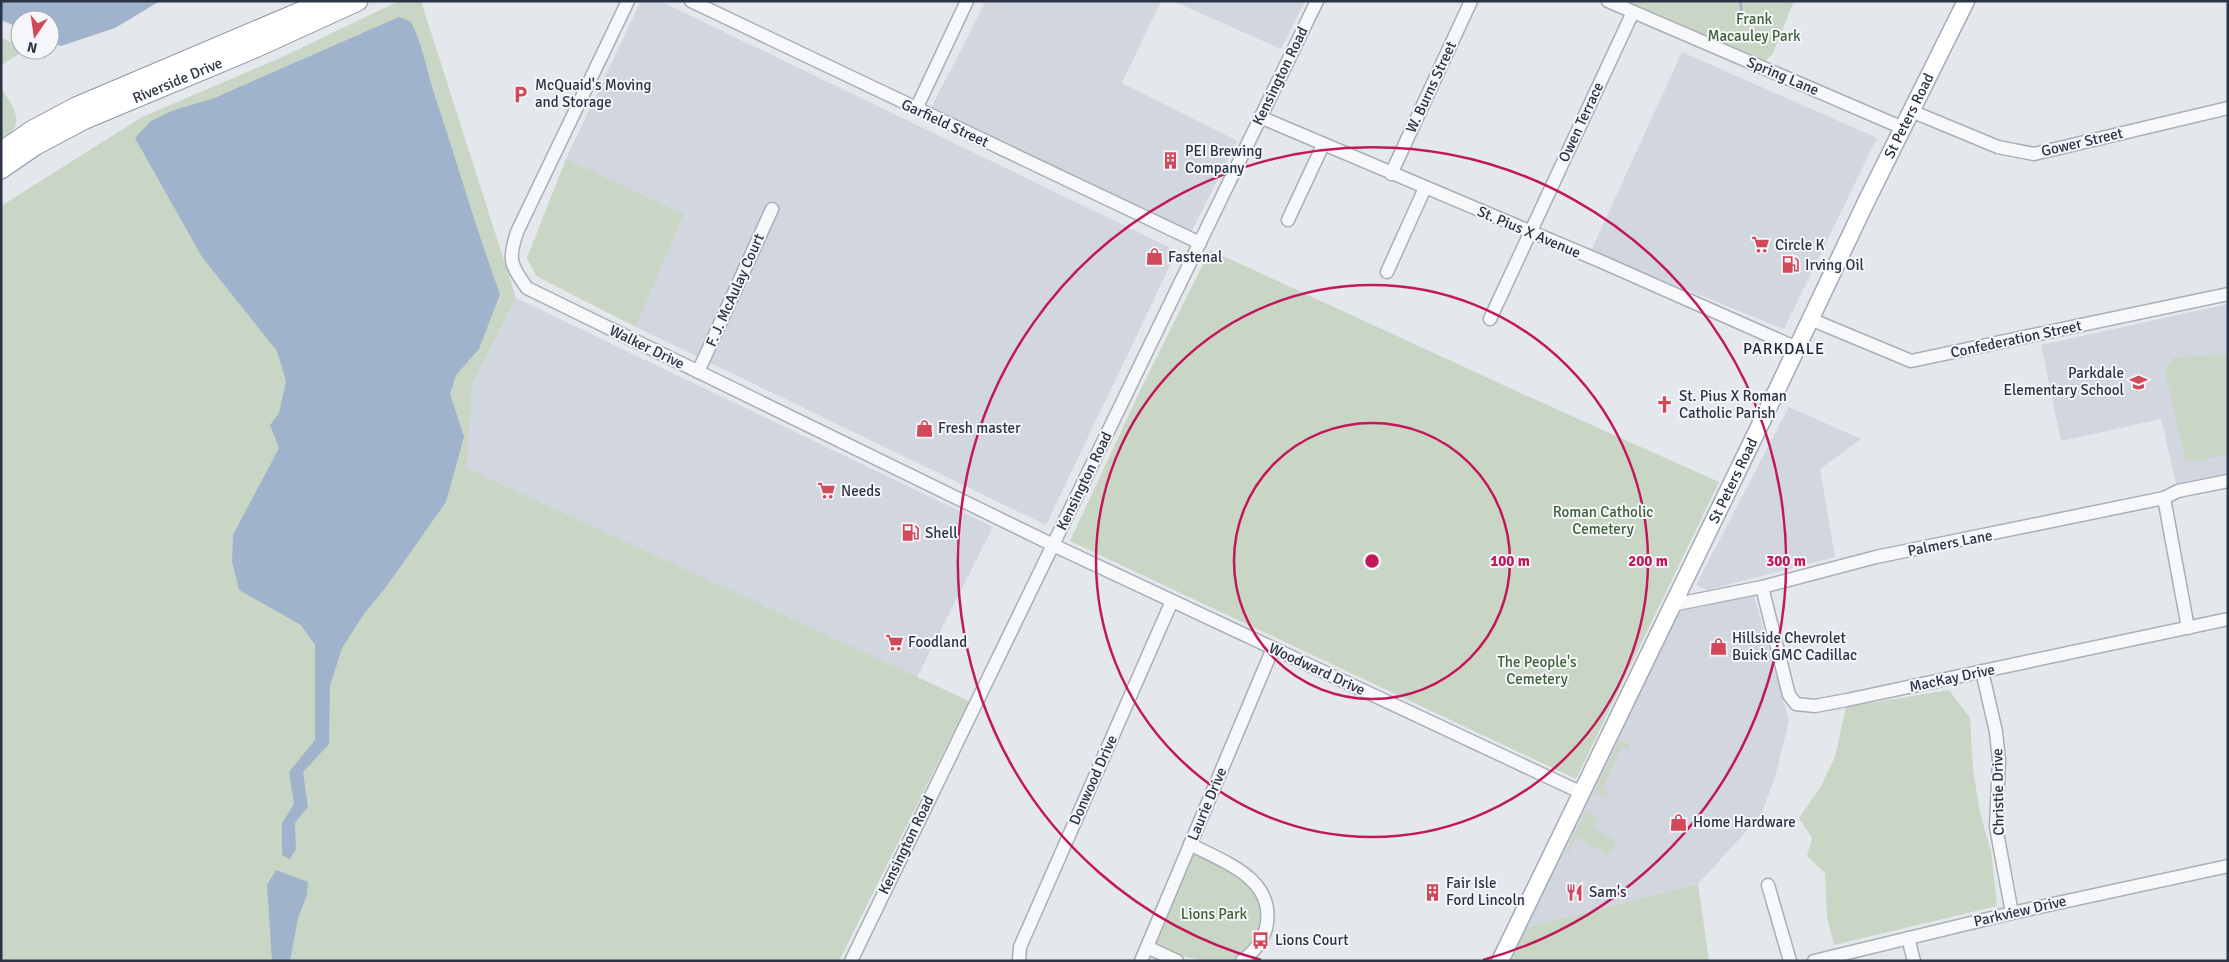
<svg xmlns="http://www.w3.org/2000/svg" width="2229" height="962" font-family="Signika,sans-serif">
<rect width="100%" height="100%" fill="#e4e7ec"/>
<g fill="#d2d6de">
<path d="M641,1h19l517,250 -131,274 -410,-198 48,-113 -118,-55z"/>
<path d="M986,1h175l-39,82 115,58 -47,94 -259,-127z"/>
<path d="M1173,1h132l-24,48z"/>
<path d="M1682,52l195,86 -93,191 -193,-78z"/>
<path d="M516,298l477,229 -76,150 -450,-209 5,-84z"/>
<path d="M2228,304v175l-50,12 -17,-72 -100,22 -20,-96z"/>
<path d="M1789,407l72,32 -41,30 15,88 -128,33 -11,-5z"/>
<path d="M1754,595l35,126 -14,56 -14,38 -63,69 -172,44 148,-315z"/>
</g>
<g fill="#c9d6c5">
<path d="M399,1h22l95,297 -44,86 -5,84 502,233 -130,260h-838v-755l141,-89 138,-59z"/>
<path d="M1623,1h171l-21,52 -8,9z"/>
<path d="M1,37l19,10v3h6l-25,15z"/>
<path d="M1,88c14,21 26,36 0,53z"/>
<path d="M566,159l118,55 -48,113 -100,-51 -9,-18z"/>
<path d="M1210,250l315,145 194,87 -143,297 -506,-238 68,-146z"/>
<path d="M2219,355l9,2v97l-34,7 -9,-3 -20,-87 8,-13z"/>
<path d="M1949,690l21,28 3,52 7,42 11,39 6,55 -163,39 -7,-28 -2,-44 -18,-17 5,-18 -13,-20 21,-30 15,-31 11,-50z"/>
<path d="M1620,740l10,5 -2,5 -6,-3 -20,42 8,4 -3,5 -13,-6z"/>
<path d="M1586,811l11,5 -5,12 24,12 -7,15 -33,-18 -9,18 -2,-1z"/>
<path d="M1191,852c14,7 44,18 54,29 5,5 15,15 16,21 4,21 -7,55 -31,59 -30,1 -52,-4 -78,-17z"/>
<path d="M1698,884l11,77h-199l16,-33z"/>
</g>
<g fill="#9fb4cc">
<path d="M1,1h159l-45,27 -54,18 -11,-4v-22h-30v8l-19,-8z"/>
<path d="M399,17l12,5c11,21 15,45 22,68 23,68 42,137 67,204l-21,55 -23,26 -6,19 14,43 -18,65 -60,85 -22,27 -22,34 -12,38 -1,58 -26,28 5,35 -13,16 1,26 -6,10 -8,-4v-32l12,-19 -5,-32 26,-32v-95l-14,-20 -62,-35 -7,-29 1,-26 46,-87 -9,-23 9,-12 7,-32 -9,-30 -75,-94 -67,-119 16,-17 23,-11 38,-11z"/>
<path d="M276,870l32,12 -1,13 -9,23 -8,43h-18l-5,-76z"/>
</g>
<g fill="none" stroke-linecap="round" stroke-linejoin="round">
<path stroke="#9fb4cc" stroke-width="2.5" d="M1740,1l2,12"/>
<defs>
<g id="minor">
<path d="M628,1l-111,231c-9,27 -7,33 10,56l526,257 527,247"/>
<path d="M691,1l509,242"/>
<path d="M1608,1l295,127"/>
<path d="M916,109l51,-108"/>
<path d="M1911,111l87,36 36,7 194,-46"/>
<path d="M1260,117l340,144 197,87"/>
<path d="M1391,174l80,-173"/>
<path d="M1288,220l35,-75"/>
<path d="M1387,272l38,-84"/>
<path d="M1490,319l143,-307"/>
<path d="M1810,319l101,42 317,-67"/>
<path d="M698,372l74,-163"/>
<path d="M2164,498l24,130"/>
<path d="M1762,587l27,108 7,9 19,2 32,-6 381,-81"/>
<path d="M1672,605l90,-18 114,-30 288,-59 14,-7 50,-10"/>
<path d="M1982,671l14,61 3,28 -3,67 16,86"/>
<path d="M1190,844c33,18 83,33 77,79 -2,16 -13,29 -25,38"/>
<path d="M1768,885l22,76"/>
<path d="M1908,938l6,23"/>
<path d="M1147,947l30,14"/>
<path d="M851,961l466,-960"/>
<path d="M1019,961l1,-14 152,-346"/>
<path d="M1141,961l132,-313"/>
<path d="M1814,961l198,-48 216,-47"/>
</g>
<g id="major">
<path id="s1" d="M1500,961l275,-567 91,-192 100,-201"/>
</g>
<g id="highway">
<path d="M1,152l30,-21 45,-24 250,-106"/>
<path id="s2" d="M1,169l35,-24 47,-25 172,-72 103,-47"/>
</g>
</defs>
<use href="#minor" stroke="#a9aeb7" stroke-width="15"/>
<use href="#major" stroke="#a3abb8" stroke-width="19"/>
<use href="#highway" stroke="#8b94a3" stroke-width="21"/>
<use href="#minor" stroke="#f7f8fa" stroke-width="12"/>
<use href="#major" stroke="#fff" stroke-width="16"/>
<use href="#highway" stroke="#fff" stroke-width="19"/>
</g>
<g fill="none" stroke="#c2185b" stroke-width="2.5">
<circle cx="1372" cy="561" r="138"/>
<circle cx="1372" cy="561" r="276"/>
<path d="M1261 960A414 414 0 1 1 1483 960"/>
</g>
<defs>
<symbol id="parking-bare" viewBox="-9 -9 18 18"><path d="M-3.5-5.5H1a3.5 3.5 0 0 1 0 7H-1V5.5H-3.5ZM-1-3.4V-.6H.8a1.4 1.4 0 0 0 0-2.8Z" fill="#d1495b" stroke="#f4f6f9" stroke-width="2.5" paint-order="stroke"/></symbol>
<symbol id="building-bare" viewBox="-9 -9 18 18"><path d="M-4-6H4V6H1V3H-1V6H-4ZM-2.5-4.3h1.7v1.8h-1.7ZM.8-4.3h1.7v1.8H.8ZM-2.5-1h1.7V.8h-1.7ZM.8-1h1.7V.8H.8Z" fill="#d1495b" stroke="#f4f6f9" stroke-width="2.5" paint-order="stroke"/></symbol>
<symbol id="supermarket-bare" viewBox="-9 -9 18 18"><path d="M-6-5.5h2.5l.6 2H6L4.5 2H-2.5L-4.4-4H-6ZM-1.5 3.2a1.3 1.3 0 1 0 .1 0ZM3 3.2a1.3 1.3 0 1 0 .1 0Z" fill="#d1495b" stroke="#f4f6f9" stroke-width="2.5" paint-order="stroke"/></symbol>
<symbol id="shop-bare" viewBox="-9 -9 18 18"><path d="M-5-2.5h2.3a2.7 3.5 0 0 1 5.4 0H5L5.5 6h-11ZM-1.5-2.5h3a1.5 2.3 0 0 0-3 0Z" fill="#d1495b" stroke="#f4f6f9" stroke-width="2.5" paint-order="stroke"/></symbol>
<symbol id="fuel-bare" viewBox="-9 -9 18 18"><path d="M-5.5-6h7V0h2V4h1.3V-2.5L3-4.5l.8-.8L6-3V5H2.5V1h-1V6h-7ZM-4.2-4.7v3.2H.2V-4.7Z" fill="#d1495b" stroke="#f4f6f9" stroke-width="2.5" paint-order="stroke"/></symbol>
<symbol id="school-bare" viewBox="-9 -9 18 18"><path d="M0-5L7-2L0 1L-7-2ZM-4 1L0 2.5L4 1V4Q0 6-4 4Z" fill="#d1495b" stroke="#f4f6f9" stroke-width="2.5" paint-order="stroke"/></symbol>
<symbol id="church-bare" viewBox="-9 -9 18 18"><path d="M-1.2-6h2.4v3.5h3.3v2.4h-3.3V6h-2.4V-.1h-3.3v-2.4h3.3Z" fill="#d1495b" stroke="#f4f6f9" stroke-width="2.5" paint-order="stroke"/></symbol>
<symbol id="restaurant-bare" viewBox="-9 -9 18 18"><path d="M-5-6h1v4h1v-4h1v4h1v-4h1v5L-1.5 .5V6h-2V.5L-5-1ZM5-6V6H3V1.5H1.5Q1.5-4 5-6Z" fill="#d1495b" stroke="#f4f6f9" stroke-width="2.5" paint-order="stroke"/></symbol>
<symbol id="bus-bare" viewBox="-9 -9 18 18"><path d="M-5-6H5V4H4V6H2V4H-2V6H-4V4H-5ZM-3.5-4V0h7V-4ZM-3.5 1.2v1.5H-2V1.2ZM2 1.2v1.5H3.5V1.2Z" fill="#d1495b" stroke="#f4f6f9" stroke-width="2.5" paint-order="stroke"/></symbol>
</defs>
<g fill-rule="evenodd">
<use href="#parking-bare" x="508" y="82" width="25" height="25"/>
<use href="#building-bare" x="1158" y="148" width="25" height="25"/>
<use href="#supermarket-bare" x="1748" y="232" width="25" height="25"/>
<use href="#shop-bare" x="1142" y="244" width="25" height="25"/>
<use href="#fuel-bare" x="1778" y="252" width="25" height="25"/>
<use href="#school-bare" x="2126" y="370" width="25" height="25"/>
<use href="#church-bare" x="1652" y="392" width="25" height="25"/>
<use href="#shop-bare" x="912" y="416" width="25" height="25"/>
<use href="#supermarket-bare" x="814" y="478" width="25" height="25"/>
<use href="#fuel-bare" x="898" y="520" width="25" height="25"/>
<use href="#supermarket-bare" x="882" y="630" width="25" height="25"/>
<use href="#shop-bare" x="1706" y="634" width="25" height="25"/>
<use href="#shop-bare" x="1666" y="810" width="25" height="25"/>
<use href="#building-bare" x="1420" y="880" width="25" height="25"/>
<use href="#restaurant-bare" x="1562" y="880" width="25" height="25"/>
<use href="#bus-bare" x="1248" y="928" width="25" height="25"/>
</g>
<g text-anchor="middle" dominant-baseline="central" stroke-width="4" stroke-linejoin="round" paint-order="stroke">
<g font-size="15" fill="#3f6138" stroke="#f4f6f9">
<text x="1754" y="19">Frank<tspan x="1754" dy="17">Macauley Park</tspan></text>
<text x="1603" y="512">Roman Catholic<tspan x="1603" dy="17">Cemetery</tspan></text>
<text x="1537" y="662">The People's<tspan x="1537" dy="17">Cemetery</tspan></text>
<text x="1214" y="914">Lions Park</text>
</g>
<g font-size="15" fill="#2b3445" stroke="#f4f6f9">
<text transform="translate(1280 76) rotate(-64)">Kensington Road</text>
<text transform="translate(1783 76) rotate(23)">Spring Lane</text>
<text stroke="none"><textPath href="#s2" startOffset="198">Riverside Drive</textPath></text>
<text transform="translate(1431 87) rotate(-65)">W. Burns Street</text>
<text stroke="none"><textPath href="#s1" startOffset="939">St Peters Road</textPath></text>
<text transform="translate(1581 122) rotate(-65)">Owen Terrace</text>
<text transform="translate(945 123) rotate(25)">Garfield Street</text>
<text transform="translate(2082 142) rotate(-13)">Gower Street</text>
<text transform="translate(1529 232) rotate(23)">St. Pius X Avenue</text>
<text transform="translate(735 290) rotate(-66)">F. J. McAulay Court</text>
<text transform="translate(2016 339) rotate(-12)">Confederation Street</text>
<text transform="translate(647 347) rotate(26)">Walker Drive</text>
<text transform="translate(1084 481) rotate(-64)">Kensington Road</text>
<text stroke="none"><textPath href="#s1" startOffset="534">St Peters Road</textPath></text>
<text transform="translate(1950 543) rotate(-11)">Palmers Lane</text>
<text transform="translate(1317 669) rotate(25)">Woodward Drive</text>
<text transform="translate(1952 678) rotate(-12)">MacKay Drive</text>
<text transform="translate(1093 780) rotate(-66)">Donwood Drive</text>
<text transform="translate(1998 792) rotate(-91)">Christie Drive</text>
<text transform="translate(1207 804) rotate(-67)">Laurie Drive</text>
<text transform="translate(906 845) rotate(-64)">Kensington Road</text>
<text transform="translate(2020 911) rotate(-13)">Parkview Drive</text>
</g>
<g font-size="15" fill="#2b3445" stroke="#f4f6f9" text-anchor="start">
<text x="535" y="85">McQuaid's Moving<tspan x="535" dy="17">and Storage</tspan></text>
<text x="1185" y="151">PEI Brewing<tspan x="1185" dy="17">Company</tspan></text>
<text x="1775" y="245">Circle K</text>
<text x="1168" y="257">Fastenal</text>
<text x="1805" y="265">Irving Oil</text>
<text x="2124" y="373" text-anchor="end">Parkdale<tspan x="2124" dy="17">Elementary School</tspan></text>
<text x="1679" y="396">St. Pius X Roman<tspan x="1679" dy="17">Catholic Parish</tspan></text>
<text x="938" y="428">Fresh master</text>
<text x="841" y="491">Needs</text>
<text x="925" y="533">Shell</text>
<text x="1732" y="638">Hillside Chevrolet<tspan x="1732" dy="17">Buick GMC Cadillac</tspan></text>
<text x="908" y="642">Foodland</text>
<text x="1693" y="822">Home Hardware</text>
<text x="1446" y="883">Fair Isle<tspan x="1446" dy="17">Ford Lincoln</tspan></text>
<text x="1589" y="892">Sam's</text>
<text x="1275" y="940">Lions Court</text>
</g>
<g font-size="16" letter-spacing="1" fill="#1d2536" stroke="#f4f6f9">
<text x="1784" y="349">PARKDALE</text>
</g>
</g>
<circle cx="1372" cy="561" r="8" fill="#c2185b" stroke="#f4f6f9" stroke-width="2.5"/>
<g font-size="15" text-anchor="middle" font-weight="bold" fill="#c2185b" stroke="#f4f6f9" stroke-width="4" stroke-linejoin="round" paint-order="stroke">
<text x="1510" y="566">100 m</text>
<text x="1648" y="566">200 m</text>
<text x="1786" y="566">300 m</text>
</g>
<rect width="2229" height="962" fill="none" stroke="#2b3445" stroke-width="5"/>
<g transform="translate(35 35) rotate(193)"><circle r="24" fill="#f4f6f9" stroke="#a4a8b1"/>
<path d="M0-4L9 19L0 12L-9 19Z" fill="#d1495b"/>
<text y="-8" font-size="14" font-weight="bold" text-anchor="middle" fill="#2b3445">N</text>
</g>
</svg>
